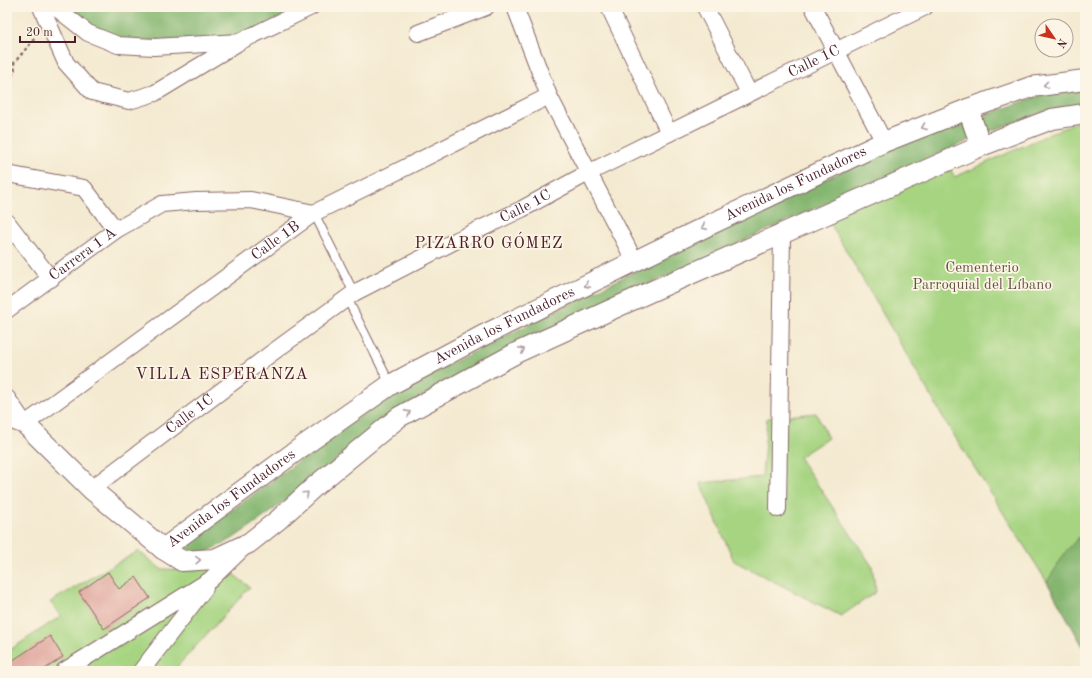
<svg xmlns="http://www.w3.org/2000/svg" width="1092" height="678" font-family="'Old Standard TT',serif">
<rect width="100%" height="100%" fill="#fcf5e5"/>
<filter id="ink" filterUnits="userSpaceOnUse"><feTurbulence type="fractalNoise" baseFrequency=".025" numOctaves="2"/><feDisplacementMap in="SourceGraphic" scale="8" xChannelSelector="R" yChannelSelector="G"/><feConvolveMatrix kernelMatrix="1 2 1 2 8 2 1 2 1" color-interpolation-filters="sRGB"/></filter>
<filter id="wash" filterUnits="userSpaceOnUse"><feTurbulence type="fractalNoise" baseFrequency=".012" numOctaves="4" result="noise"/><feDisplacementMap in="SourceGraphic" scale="16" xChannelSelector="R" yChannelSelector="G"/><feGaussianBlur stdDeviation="0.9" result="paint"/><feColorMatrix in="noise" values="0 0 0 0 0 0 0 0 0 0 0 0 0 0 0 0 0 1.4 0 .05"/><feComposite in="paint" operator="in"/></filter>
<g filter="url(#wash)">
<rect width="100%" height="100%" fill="#f4ead1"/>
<g fill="#a6d481" stroke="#787a56">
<path d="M1083,119l2,4v527l-38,-68 -97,-153 -123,-211 121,-52 7,11z"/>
<path d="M816,413l12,25 -29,19 73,109 4,26 -35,24 -107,-55 -34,-78 62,-6 5,-59z"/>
<path d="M138,551l23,18 28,1 25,-5 15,6 21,16 -77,84h-166v-19l54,-36 -11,-14z"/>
</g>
<g fill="#84b66f" stroke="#676a4d">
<path d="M60,7h243l-65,32 -118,2 -31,-12z"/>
<path d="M1085,88v17l-36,5 -61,22 -7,-15 63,-23z"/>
<path d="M964,121l6,19 -148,65 -188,86 -231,115 -136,109 -35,24 -25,13 -12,1 -12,-7 209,-153 361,-181 178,-81z"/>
<path d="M1085,531v119l-38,-68 20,-32z"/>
</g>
<g id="blocks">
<g fill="#dc9a93">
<path d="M108,572l11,17 17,-12 14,21 -46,31 -25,-37z"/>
<path d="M50,636l13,21 -21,14h-35v-7z"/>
</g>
</g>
</g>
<g filter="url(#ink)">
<use href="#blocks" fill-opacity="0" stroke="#866665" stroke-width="1"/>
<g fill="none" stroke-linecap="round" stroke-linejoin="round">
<defs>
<g id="service">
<path d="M314,213l40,80"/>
<path d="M347,298l43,86"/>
</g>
<g id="minor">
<path d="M41,7l25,56 26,29 37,9 26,-8 81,-49"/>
<path d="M55,7l33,26 30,12 36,2 85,-5 72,-35"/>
<path d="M515,7l34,89 86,166"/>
<path d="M609,7l60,126"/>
<path d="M705,7l44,86"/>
<path d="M813,7l71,135"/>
<path d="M418,33l68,-26"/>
<path d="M7,174l77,14 32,42"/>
<path d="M7,222l44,57"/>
<path id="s1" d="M7,310l109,-80 46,-26 34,-3 55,-1 63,13"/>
<path id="s2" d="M7,398l18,26 289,-211 235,-117"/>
<path id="s3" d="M91,489l178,-134 85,-62 103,-53 65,-31 66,-36 337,-166"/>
<path d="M778,509l4,-274"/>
<path d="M64,671l146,-91 32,-31"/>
<path d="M141,671l64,-83"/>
</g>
<g id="tertiary">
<path d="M968,109l13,37"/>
<path d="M7,417l18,7 66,65 72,60 19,12 33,-2 34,-16 29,-23 36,-33 85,-70 119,-65 134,-61 329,-145 71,-27 33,-5"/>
<path id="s4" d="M163,549l140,-103 87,-61 92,-49 225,-110 177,-84 84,-33 63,-22 54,-7"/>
</g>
</defs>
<use href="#service" stroke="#866665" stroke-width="10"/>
<use href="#minor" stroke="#866665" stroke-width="18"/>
<use href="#tertiary" stroke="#866665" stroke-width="22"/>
<path stroke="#866665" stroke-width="2.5" stroke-dasharray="3 3" stroke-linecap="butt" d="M7,79l8,-7 -1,-9 22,-26"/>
<use href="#service" stroke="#fff" stroke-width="8"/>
<use href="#minor" stroke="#fff" stroke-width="16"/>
<use href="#tertiary" stroke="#fff" stroke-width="20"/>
</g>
<defs><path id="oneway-chevron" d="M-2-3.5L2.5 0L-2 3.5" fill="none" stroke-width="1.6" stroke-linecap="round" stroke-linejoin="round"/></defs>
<g stroke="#ae9aa0">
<use href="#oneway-chevron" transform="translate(1046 85) rotate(172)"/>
<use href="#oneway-chevron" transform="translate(924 127) rotate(158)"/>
<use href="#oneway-chevron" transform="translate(704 227) rotate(154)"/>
<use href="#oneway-chevron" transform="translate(587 285) rotate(154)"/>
<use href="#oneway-chevron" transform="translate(522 350) rotate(-25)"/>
<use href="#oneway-chevron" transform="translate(408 413) rotate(-29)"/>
<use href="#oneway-chevron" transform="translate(306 494) rotate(-43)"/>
<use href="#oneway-chevron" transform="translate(198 560) rotate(-4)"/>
</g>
</g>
<g text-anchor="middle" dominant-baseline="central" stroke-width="3.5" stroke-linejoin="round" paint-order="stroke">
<g font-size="15" fill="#4a1f2b" stroke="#fcf5e5">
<text stroke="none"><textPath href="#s3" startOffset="843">Calle 1C</textPath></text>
<text stroke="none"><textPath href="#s4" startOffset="733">Avenida los Fundadores</textPath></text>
<text stroke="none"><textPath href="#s3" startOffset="520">Calle 1C</textPath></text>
<text stroke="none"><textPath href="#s2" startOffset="342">Calle 1B</textPath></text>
<text stroke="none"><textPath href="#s1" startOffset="94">Carrera 1 A</textPath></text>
<text stroke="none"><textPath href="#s4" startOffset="409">Avenida los Fundadores</textPath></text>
<text stroke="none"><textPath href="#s3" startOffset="124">Calle 1C</textPath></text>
<text stroke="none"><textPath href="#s4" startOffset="85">Avenida los Fundadores</textPath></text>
</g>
<g font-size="15" fill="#665545" stroke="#fcf5e5">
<text x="982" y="268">Cementerio<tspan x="982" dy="17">Parroquial del Líbano</tspan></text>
</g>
<g font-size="16" letter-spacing="1" fill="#4a1f2b" stroke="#fcf5e5">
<text x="489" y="244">PIZARRO GÓMEZ</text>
<text x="222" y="375">VILLA ESPERANZA</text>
</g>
</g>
<rect width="1092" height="678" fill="none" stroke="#fcf5e5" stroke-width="24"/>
<g transform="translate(1054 38) rotate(124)"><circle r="19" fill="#fcf5e5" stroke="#b59f9b"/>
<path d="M0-3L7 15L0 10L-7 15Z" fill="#c8321e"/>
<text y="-6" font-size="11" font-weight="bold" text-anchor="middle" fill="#4a1f2b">N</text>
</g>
<path d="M20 36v6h55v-6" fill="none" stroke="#4a1f2b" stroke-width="2"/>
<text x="26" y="36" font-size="12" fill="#4a1f2b" stroke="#fcf5e5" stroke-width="3" paint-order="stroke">20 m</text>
</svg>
